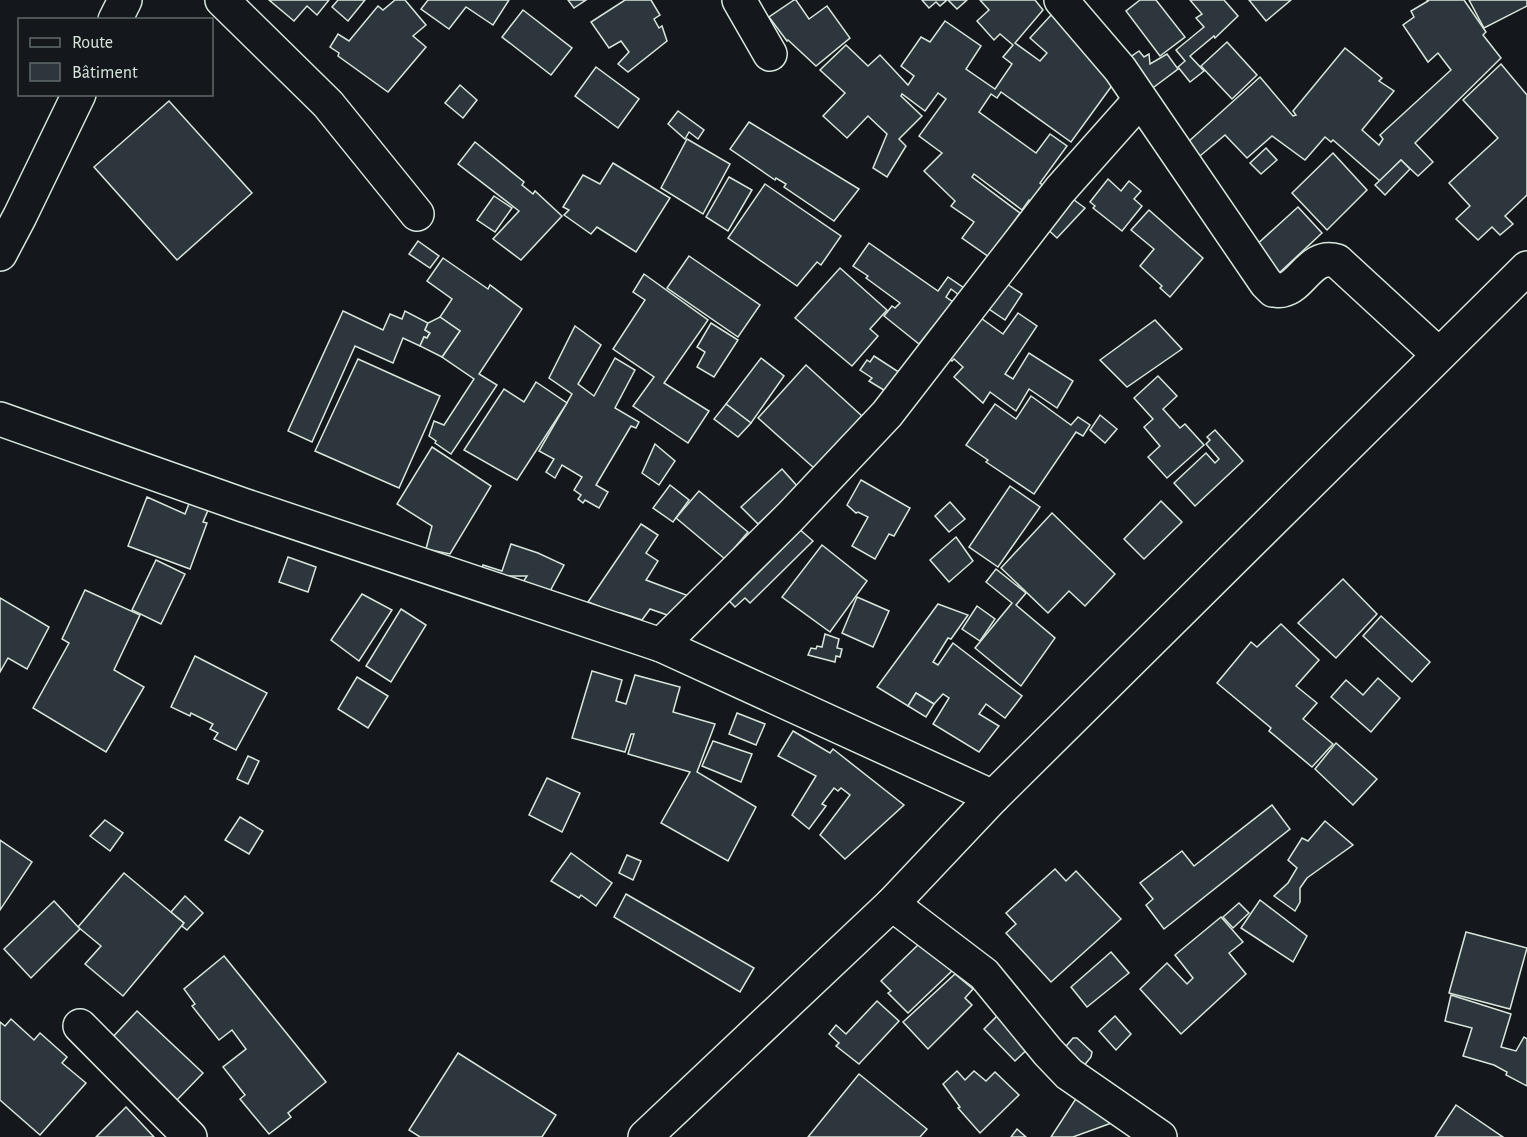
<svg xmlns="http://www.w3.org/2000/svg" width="1527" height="1137" font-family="'Alegreya Sans',sans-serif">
<rect width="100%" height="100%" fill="#14181c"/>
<g fill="#2c363c" stroke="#d8e6dc" stroke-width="1.5">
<path d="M269,0h60l-12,15 -10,-9 -13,15z"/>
<path d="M338,0h27l-17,21 -16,-14z"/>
<path d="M395,0h10l21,25 -13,11 13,11 -38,45 -50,-36 1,-3 -9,-6 8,-13 11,7 29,-35 5,4z"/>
<path d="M428,0h81l-16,25 -27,-18 -17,22 -28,-20z"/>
<path d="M568,0h18l-12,8z"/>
<path d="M625,0h26l9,15 -6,4 5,9 3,-2 5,15 -39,31 -10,-8 11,-12 -8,-11 -12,7 -18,-26z"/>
<path d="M794,0h2l13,19 18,-13 23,32 -34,28 -28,-26 -1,1 -18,-24z"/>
<path d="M922,0h25l-7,6 -4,-4 -7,6z"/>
<path d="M948,0h19l-10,9z"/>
<path d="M980,0h55l8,10 -28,33 25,18 7,-8 -17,-15 22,-24 64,66 -45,62 -70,-50 -4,6 -6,-4 -12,18 57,41 14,-19 17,12 -27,37 12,9 -12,16 -11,-8 -7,10 -48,-36 -2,3 48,36 -31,44 -27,-19 12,-16 -23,-16 4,-5 -31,-30 18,-18 -23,-17 27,-37 -8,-6 -13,18 -23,-17 -1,2 21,20 -23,23 7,7 -19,31 -14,-9 14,-34 -19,-18 -21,22 -24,-22 22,-23 -25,-23 26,-25 22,21 12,-11 28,30 6,-9 -13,-10 20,-29 9,5 15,-21 36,25 -15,23 29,20 17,-25 -9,-7 10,-12 -13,-11 -6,6 -17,-19 12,-11z"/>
<path d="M1140,0h16l29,37 -25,19 -34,-45z"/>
<path d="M1190,0h34l14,16 -23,22 -1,-2 -24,20 14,15 -14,11 -12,-15 7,-6 -9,-11 28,-23 -8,-9 6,-4z"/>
<path d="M1249,0h42l-25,21z"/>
<path d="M1427,0h37l22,32 -3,3 18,23 -86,85 18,19 -15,14 -17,-16 -21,21 -47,-41 -2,2 -6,-5 -20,23 -33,-24 -25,22 -22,-23 -37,31 -10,-15 82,-74 33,39 3,-1 -3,-4 52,-63 37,30 -3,3 15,10 -32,39 17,15 4,-6 -3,-4 71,-65 -13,-17 -10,9 -25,-37 11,-8 -3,-6 17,-10z"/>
<path d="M1469,0h58v6l-43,22z"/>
<path d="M523,10l49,38 -21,27 -49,-38z"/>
<path d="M1227,42l30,33 -25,24 -31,-33z"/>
<path d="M1139,51l5,6 5,-3 1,10 17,-10 11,15 -28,21 -21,-32z"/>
<path d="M1501,64l26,31v100l-22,21 8,8 -13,11 -8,-8 -14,13 -22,-21 14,-13 -21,-23 49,-45 -35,-38z"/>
<path d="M596,67l43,32 -21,29 -43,-32z"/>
<path d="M460,85l17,15 -14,18 -18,-15z"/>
<path d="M169,101l83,92 -75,67 -83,-93z"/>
<path d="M678,111l26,19 -6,9 -9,-7 -4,7 -17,-15z"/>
<path d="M749,122l110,67 -25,32 -50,-34 2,-3 -10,-6 -1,2 -45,-31z"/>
<path d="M687,139l43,25 -27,50 -42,-26z"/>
<path d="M475,142l49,40 -2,3 11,9 2,-3 27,25 -41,44 -28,-21 26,-28 -61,-47z"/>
<path d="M1266,148l11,12 -16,14 -11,-11z"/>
<path d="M1333,153l34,37 -40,40 -35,-37z"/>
<path d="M1401,160l9,9 -25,26 -10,-10z"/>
<path d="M613,163l57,35 -34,54 -39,-25 -6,7 -27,-19 5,-5 -6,-3 20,-32 17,9z"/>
<path d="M729,177l23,13 -24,41 -22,-14z"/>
<path d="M1108,179l13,12 8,-10 12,10 -7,8 8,7 -20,25 -29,-23 2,-2 -5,-4z"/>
<path d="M765,184l76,52 -20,29 -4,-3 -20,24 -69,-48z"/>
<path d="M1066,194l19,14 -28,30 -14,-13z"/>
<path d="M494,196l18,12 -17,24 -18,-12z"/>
<path d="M1298,207l24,26 -44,41 -24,-27z"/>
<path d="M1149,210l54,48 -33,39 -10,-9 2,-2 -22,-20 14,-17 -23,-19z"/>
<path d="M418,241l21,15 -9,12 -21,-14z"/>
<path d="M869,243l69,48 10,-14 16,11 -5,7 -8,-6 -5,8 7,5 -34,42 -35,-28 8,-10 3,2 5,-5 -34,-25 2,-2 -15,-10z"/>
<path d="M689,256l71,49 -22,32 -71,-49z"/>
<path d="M443,258l45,31 2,-4 32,24 -43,65 18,11 -46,69 -16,-11 1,-2 -7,-5 5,-15 10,4 30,-46 -32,-22 18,-26 -20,-14 12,-18 -25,-18z"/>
<path d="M840,268l47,42 -17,19 8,7 -26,30 -57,-48z"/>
<path d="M644,274l64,46 -44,63 45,28 -21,32 -55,-37 21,-29 -41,-28 32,-49 -12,-8z"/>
<path d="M1004,282l18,12 -17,26 -19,-13z"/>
<path d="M343,311l40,19 7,-16 12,5 3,-8 23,12 -3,7 5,3 -3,5 -3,-1 -4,9 -17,-8 -10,25 -38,-17 -43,96 -24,-11z"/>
<path d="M1018,313l19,13 -32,48 8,5 16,-26 44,28 -16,27 -28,-19 -13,22 -26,-19 -7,11 -29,-26 9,-10 -9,-8 -2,2 -9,-5 35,-40 25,18z"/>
<path d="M440,317l20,14 -18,26 -22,-11 4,-9 3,1 3,-5 -5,-3 3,-7z"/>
<path d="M1155,320l27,29 -55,38 -27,-27z"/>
<path d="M711,323l27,17 -24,37 -17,-10 8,-15 -8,-5z"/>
<path d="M575,326l26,19 -23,39 16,12 21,-38 20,12 -20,38 24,14 -3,6 -5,-2 -35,59 12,7 -9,16 -14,-8 -2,3 -5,-4 3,-4 -7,-5 8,-13 -20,-12 -7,13 -9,-6 8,-13 -15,-8 33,-57 -23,-16z"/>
<path d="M874,356l31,20 -18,16 -18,-11 3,-3 -12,-8 7,-10 3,2z"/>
<path d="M761,358l23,18 -33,47 -25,-19z"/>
<path d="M358,359l82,37 -41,92 -84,-37z"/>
<path d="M806,365l56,51 -48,52 -56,-50z"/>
<path d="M1158,376l19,20 -14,13 17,19 5,-4 19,21 -37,33 -19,-21 12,-11 -16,-19 9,-8 -19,-21z"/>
<path d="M536,382l31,21 -50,77 -53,-30 40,-61 20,13z"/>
<path d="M1031,396l40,29 7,-8 12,8 -7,11 -7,-4 -42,62 -48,-32 2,-2 -22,-15 29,-41 21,15z"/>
<path d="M726,404l25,19 -13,14 -24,-18z"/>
<path d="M1100,415l17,14 -12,14 -15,-13z"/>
<path d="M1215,430l28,31 -48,45 -21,-23 32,-30 9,10 4,-4 -13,-15 4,-4 -3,-3z"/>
<path d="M655,444l20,17 -16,24 -17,-12z"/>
<path d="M432,447l59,39 -41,68 -24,-5 6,-23 -35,-22z"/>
<path d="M782,469l16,18 -40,37 -17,-17z"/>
<path d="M861,480l49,28 -16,28 -5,-2 -14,25 -23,-13 16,-29 -10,-5 -2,1 -9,-8z"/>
<path d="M670,485l19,15 -16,22 -20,-14z"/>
<path d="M1010,486l30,21 -42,60 -29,-20z"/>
<path d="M699,491l49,41 -23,27 -49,-41z"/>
<path d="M147,497l38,17 5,-13 19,7 -6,14 4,1 -17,46 -62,-23z"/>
<path d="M1161,501l21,21 -38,37 -20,-20z"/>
<path d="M950,502l15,17 -16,13 -14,-16z"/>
<path d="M1052,513l63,61 -30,32 -16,-15 -21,22 -47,-45z"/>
<path d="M791,522l22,19 -63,62 -5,-5 -10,9 -15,-16z"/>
<path d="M641,524l17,11 -12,18 12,8 -12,19 43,16 -16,21 -23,-8 -8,11 -21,-7v2l-33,-13z"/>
<path d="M956,537l17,24 -24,21 -19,-22z"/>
<path d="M511,544l27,9 26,12 -15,28 -26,-11 4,-6h-48l4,-11 19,6z"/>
<path d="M822,545l45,36 -37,51 -48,-35z"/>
<path d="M288,557l28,10 -8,25 -29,-10z"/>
<path d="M156,560l29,14 -24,50 -29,-14z"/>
<path d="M996,569l30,24 -10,12 39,33 -34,48 -46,-38 37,-45 -26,-21z"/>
<path d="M1343,579l34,35 -41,44 -38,-35z"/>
<path d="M85,590l55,25 -26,55 30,17 -38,65 -73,-44 36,-65 -7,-4z"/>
<path d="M362,594l30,16 -33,51 -28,-21z"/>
<path d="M857,597l32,14 -16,36 -31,-14z"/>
<path d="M0,598l49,29 -22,42 -19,-11 -8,14z"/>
<path d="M938,604l30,11 -17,24 -3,-1 -15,24 5,3 15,-22 69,53 -17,22 -19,-14 -7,10 20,12 -20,26 -46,-28 16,-26 -6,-4 -9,10 -18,-11 -8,13 -31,-19z"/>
<path d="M977,606l18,13 -15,22 -18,-12z"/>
<path d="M401,609l25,16 -35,57 -25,-16z"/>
<path d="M1381,616l49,46 -18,20 -49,-46z"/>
<path d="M1281,624l38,36 -23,26 21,17 -14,16 30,25 -21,23 -43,-36 2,-3 -54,-45 34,-41 6,5z"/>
<path d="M825,634l14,5 -2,9 5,1 -2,8 -4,-1 -1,6 -27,-7 3,-7 5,1 1,-3 5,1z"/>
<path d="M195,656l72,37 -31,57 -22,-11 4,-6 -8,-4 3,-5 -22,-11 -1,3 -19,-9z"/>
<path d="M592,671l30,9 -6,21 10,3 9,-29 45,12 -7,25 42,12 -18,48 59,35 -28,54 -67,-38 29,-51 -62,-18 6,-20h-3l-6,18 -53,-14z"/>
<path d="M357,677l31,19 -20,32 -30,-19z"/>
<path d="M1378,678l22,20 -29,34 -40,-35 15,-17 17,15z"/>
<path d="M916,693l18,11 -8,13 -18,-11z"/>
<path d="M737,713l28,11 -9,21 -27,-11z"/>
<path d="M793,731l37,22 3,-4 71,56 -59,54 -25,-24 30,-40 -9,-7 -3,3 -4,-3 -12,16 4,2 -17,23 -17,-14 24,-39 -38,-20z"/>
<path d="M713,741l39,13 -11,28 -39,-16z"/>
<path d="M1336,743l41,36 -24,26 -38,-36z"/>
<path d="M248,756l11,5 -11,23 -11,-5z"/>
<path d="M547,778l33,15 -18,39 -33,-17z"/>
<path d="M1272,805l18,24 -126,100 -18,-24 7,-6 -13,-16 42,-32 12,15z"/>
<path d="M240,817l23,14 -14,23 -24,-14z"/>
<path d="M105,820l18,13 -13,18 -20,-15z"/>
<path d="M1325,821l28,24 -46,33 -7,10v14l-5,9 -21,-15 14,-13 9,-15 -9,-8 14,-22 6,3z"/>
<path d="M0,840l32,22 -32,48z"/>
<path d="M571,853l41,30 -16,23 -15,-11 -2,3 -28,-17z"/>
<path d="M627,855l14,6 -8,19 -14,-7z"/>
<path d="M1055,869l11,12 10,-10 45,48 -70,63 -45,-49 10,-9 -10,-11z"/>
<path d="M124,873l60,50 -61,73 -38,-32 16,-18 -23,-19z"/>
<path d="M626,894l128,74 -14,24 -126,-75z"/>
<path d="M185,896l18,17 -16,17 -5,-4 2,-3 -13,-11z"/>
<path d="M1260,900l47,36 -14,26 -52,-34z"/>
<path d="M54,901l26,28 -49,49 -27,-29z"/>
<path d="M1239,903l10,10 -16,15 -10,-11z"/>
<path d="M1221,917l22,25 -14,11 17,21 -65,60 -41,-45 27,-26 20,21 6,-6 -18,-23z"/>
<path d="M1466,932l61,16 -17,61 -61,-16z"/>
<path d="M922,941l33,27 -47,45 -20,-20 3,-2 -10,-10z"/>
<path d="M1111,952l18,21 -42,34 -16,-20z"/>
<path d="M224,956l102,126 -38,31 3,4 -22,17 -29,-35 5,-4 -22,-28 23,-18 -14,-19 -13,10 -27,-34 3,-2 -11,-15z"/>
<path d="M955,974l18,15 -8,9 7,7 -44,44 -25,-27z"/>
<path d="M1451,995l60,19 -10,33 15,4 8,-14 3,2v47l-21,-11 1,-3 -13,-7 -31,-9 9,-28 -27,-7z"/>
<path d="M877,1001l22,20 -40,43 -23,-18 3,-3 -10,-9 7,-9 10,9z"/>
<path d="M137,1011l66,62 -27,28 -66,-61z"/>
<path d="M1002,1011l32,32 -19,18 -31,-32z"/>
<path d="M1115,1016l16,18 -15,16 -17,-19z"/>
<path d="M11,1019l23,21 6,-7 27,24 -5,6 24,20 -46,52 -40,-35v-78l5,4z"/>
<path d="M1073,1038h4l15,14 -1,5 -13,16 -17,-21z"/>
<path d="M458,1053l98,62 -14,22h-122l-11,-7z"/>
<path d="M957,1071l8,9 9,-9 12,10 9,-9 24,23 -39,38 -22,-25 2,-1 -17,-23z"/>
<path d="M859,1074l68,55 -7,8h-112z"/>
<path d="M1079,1094l38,27 -44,16h-22z"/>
<path d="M1456,1105l47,32h-68z"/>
<path d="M126,1107l28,30h-58z"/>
<path d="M1017,1129l9,8h-15z"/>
</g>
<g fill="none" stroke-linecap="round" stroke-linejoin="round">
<defs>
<g id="street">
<path d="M222,0l106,104 89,110"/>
<path d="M739,0l31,54"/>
<path d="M1061,0l59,69 146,214 7,7c3,0 7,1 10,0 19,-4 28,-37 54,-29l101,93"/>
<path d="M115,20l10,-20"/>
<path d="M0,254l20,-38 59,-122"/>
<path d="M0,419l243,86 418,140 332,152"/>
<path d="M661,645l129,-128 97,-103 173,-224 80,-90"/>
<path d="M892,904l92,70 64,78 21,22 91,63"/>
<path d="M80,1026l110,111"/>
<path d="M645,1137l247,-233 101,-107 534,-529"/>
</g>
</defs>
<use href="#street" stroke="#d8e6dc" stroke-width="36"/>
<use href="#street" stroke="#14181c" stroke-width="33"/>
</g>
<rect x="18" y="18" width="195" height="78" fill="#14181c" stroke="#626a69" stroke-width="1.5"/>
<rect x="30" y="38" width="30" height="9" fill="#14181c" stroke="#626a69" stroke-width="1.5"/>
<text x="72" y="48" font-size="18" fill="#d8e6dc">Route</text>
<rect x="30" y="63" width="30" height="18" fill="#2c363c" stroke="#626a69" stroke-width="1.5"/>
<text x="72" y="78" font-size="18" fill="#d8e6dc">Bâtiment</text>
</svg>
